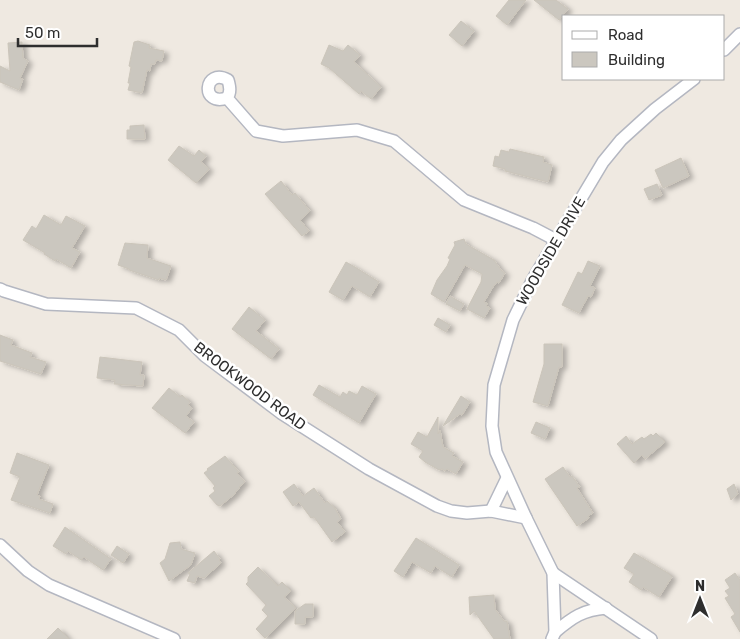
<svg xmlns="http://www.w3.org/2000/svg" width="740" height="639" font-family="Rubik,sans-serif">
<defs>
<filter id="shadow"><feDropShadow dx="4.5" dy="2.5" stdDeviation="2.5" flood-color="#0004"/></filter>
</defs>
<rect width="100%" height="100%" fill="#efe9e1"/>
<g fill="#cbc7bf" stroke="#cbc5ba" filter="url(#shadow)">
<path d="M509,0h17l-19,25 -11,-9z"/>
<path d="M534,0h22l12,9 -9,11z"/>
<path d="M461,21l13,10 -12,15 -13,-11z"/>
<path d="M138,41l12,4 -1,3 15,3 -2,10 -6,-1 -1,4h-4l-1,7 -3,-1 -5,23 -14,-3 2,-7h-2l3,-16 -2,-1 5,-24z"/>
<path d="M22,42l1,16 5,3 -8,17 3,1 -4,11 -19,-8v-16l10,5 -2,-28z"/>
<path d="M329,45l14,6 5,-6 12,10 -6,7 27,25 -10,12 -10,-8 -2,3 -30,-26 -8,-4z"/>
<path d="M144,125l1,14h-18v-9h3v-4z"/>
<path d="M179,146l15,10 5,-6 7,6 -5,6 8,7 -13,14 -28,-23z"/>
<path d="M510,149l34,8 -1,5 9,3 -4,17 -43,-11v-2l-12,-3 2,-10 4,1 2,-7 8,2z"/>
<path d="M681,158l8,18 -26,12 -8,-18z"/>
<path d="M281,181l11,14 3,-2 15,18 -10,9 9,11 -7,5 -37,-42z"/>
<path d="M657,184l5,11 -13,5 -5,-11z"/>
<path d="M44,215l17,10 5,-9 19,10 -13,22 8,4 -9,16 -15,-9 -1,2 -11,-7 1,-1 -22,-13 9,-14 4,3z"/>
<path d="M464,239l2,5 28,16 7,10 4,3 -6,10 -2,-1 -4,5 -9,15 4,2 -2,2 4,2 -6,10 -17,-9 14,-27 1,-8 -17,-9 -21,37 -13,-8 6,-14 10,-14 3,-7 -2,-1 7,-13 -1,-3z"/>
<path d="M125,243l23,2 -1,13 24,8 -5,14 -7,-2v2l-30,-10v-1l-11,-4z"/>
<path d="M588,261l12,5 -10,20 5,2 -4,9 -3,-1 -9,17 -17,-8 16,-33 4,2z"/>
<path d="M346,262l9,5 24,15 -9,15 -18,-11 -9,14 -14,-8z"/>
<path d="M450,296l14,8 -4,7 -14,-7z"/>
<path d="M249,307l16,13 -9,11 23,18 -8,10 -39,-30z"/>
<path d="M438,318l12,7 -4,7 -12,-7z"/>
<path d="M0,335l13,5 -2,5 21,8 -2,4 16,5 -5,12 -41,-13z"/>
<path d="M544,344h18v23h-3l-11,39 -15,-4 11,-38z"/>
<path d="M100,357l42,5 -2,13h4l-1,11 -29,-2 1,-4 -18,-2z"/>
<path d="M319,385l21,12 3,-5 4,3 2,-4 8,4 5,-9 14,8 -17,29 -46,-28z"/>
<path d="M169,388l11,9 2,-2 8,7 -2,3 4,3 -6,8 8,6 -9,11 -33,-25z"/>
<path d="M461,396l9,6 -8,13 -2,-1 -17,12z"/>
<path d="M438,417v17l2,-4 3,17 11,6 -2,3 11,6 -7,12 -9,-5 -2,2 -3,-2 -3,1 -14,-8 -6,-5 4,-6 -12,-7 7,-12 9,5z"/>
<path d="M536,422l14,6 -5,11 -14,-6z"/>
<path d="M656,433l9,9 -20,17 -3,-4 -8,8 -17,-19 9,-8 6,8 10,-7 2,2 7,-5 2,2z"/>
<path d="M17,453l32,12 -12,30 3,1 -1,3 14,5 -3,9 -39,-13 9,-23 -10,-4z"/>
<path d="M225,456l14,16 -2,1 8,9 -6,5 1,1 -5,4 1,1 -16,13 -3,-1 -8,-9 6,-5 -2,-3 2,-2 -11,-13 4,-3 -1,-1z"/>
<path d="M563,467l7,10 2,-1 8,11 -3,1 16,25 -5,3 1,2 -12,8 -32,-47z"/>
<path d="M294,484l9,12 11,-8 11,15 2,-2 8,7 6,11 -4,3 8,10 -13,10 -18,-25 -3,1 -12,-16 -6,4 -10,-14z"/>
<path d="M734,484l4,10 -7,6 -4,-11z"/>
<path d="M65,527l46,32 -8,11 -19,-13 -3,3 -13,-9 -2,3 -13,-8z"/>
<path d="M416,538l43,27 -7,12 -17,-11 -4,7 -19,-11 -9,15 -9,-6z"/>
<path d="M180,542l1,7 14,4 -4,12 -22,16 -9,-18 5,-4 5,-16z"/>
<path d="M117,546l12,8 -6,9 -12,-8z"/>
<path d="M214,551l6,8 -1,1 2,3 -17,15 -7,-2 -2,7 -8,-2 3,-7 -2,-1z"/>
<path d="M634,553l34,20 4,4 -13,20 -16,-10 -2,3 -12,-8 5,-8 -10,-6z"/>
<path d="M258,567l20,19 4,-4 9,9 -7,6 12,11 -31,30 -9,-9 12,-13 -6,-6 4,-5 -20,-21 2,-2v-5z"/>
<path d="M735,573l5,7v52l-9,-15 4,-3 -10,-16 4,-2 -4,-5 5,-3 -5,-8z"/>
<path d="M494,595l1,14 9,12h3l3,18h-16l-20,-28 -4,4 -1,-18z"/>
<path d="M305,604h8v13h-8v7h-10v-13z"/>
<path d="M58,628l11,11h-22z"/>
</g>
<g fill="none" stroke-linecap="round" stroke-linejoin="round">
<defs>
<g id="minor">
<path d="M724,50l16,-16"/>
<path d="M227,98c-27,9 -23,-31 1,-18 2,7 3,12 -1,18l29,33 27,5 74,-6 37,11 70,59 69,28 23,12"/>
<path d="M0,289l4,2 42,13 90,4 43,22 26,26 76,57 88,56 68,37 14,5 16,2 24,-2 35,7"/>
<path d="M491,511l16,-33"/>
<path d="M0,545l28,26 21,14 125,54"/>
<path d="M553,573l98,66"/>
<path d="M555,632c18,-15 28,-22 51,-24"/>
<path d="M552,639l3,-7 -2,-59 -27,-55 -30,-66 -4,-26 2,-41 19,-65 20,-41 70,-117 18,-22 34,-31 39,-30"/>
</g>
</defs>
<use href="#minor" stroke="#b4b7c1" stroke-width="14"/>
<use href="#minor" stroke="#fff" stroke-width="11"/>
</g>
<g text-anchor="middle" dominant-baseline="central" stroke-width="5" stroke-linejoin="round" paint-order="stroke">
<g font-size="15" fill="#2e2e2e" stroke="#fff">
<text transform="translate(551 251) rotate(-60)">WOODSIDE DRIVE</text>
<text transform="translate(250 386) rotate(37)">BROOKWOOD ROAD</text>
</g>
</g>
<rect x="562" y="15" width="162" height="65" fill="#ffffff" stroke="#ababab"/>
<rect x="572" y="31" width="25" height="8" fill="#ffffff" stroke="#ababab"/>
<text x="608" y="40" font-size="15" fill="#2e2e2e">Road</text>
<rect x="572" y="52" width="25" height="15" fill="#cbc7bf" stroke="#ababab"/>
<text x="608" y="65" font-size="15" fill="#2e2e2e">Building</text>
<g transform="translate(700 599)" stroke="#ffffff" stroke-width="4" paint-order="stroke">
<path d="M0-4L9 19L0 12L-9 19Z" fill="#2e2e2e"/>
<text y="-8" font-size="14" font-weight="bold" text-anchor="middle" fill="#2e2e2e">N</text>
</g>
<path d="M18 38v8h79v-8" fill="none" stroke="#2e2e2e" stroke-width="2.5"/>
<text x="25" y="38" font-size="15" fill="#2e2e2e" stroke="#ffffff" stroke-width="4" paint-order="stroke">50 m</text>
</svg>
